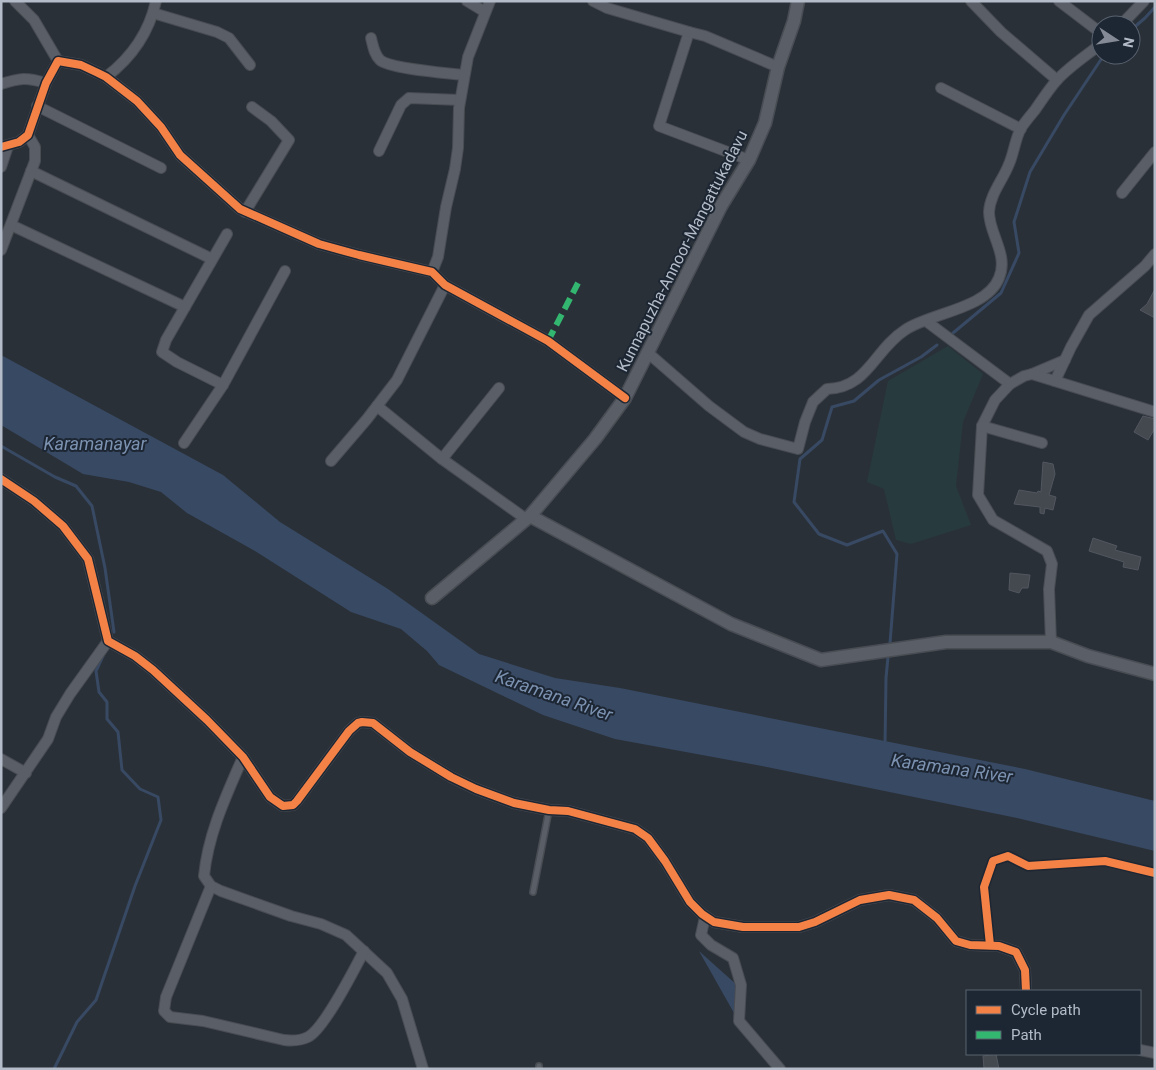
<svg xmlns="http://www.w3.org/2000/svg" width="1156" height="1070" font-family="Roboto,sans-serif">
<rect width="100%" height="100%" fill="#2a3038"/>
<path fill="#273a3e" d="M948,346l35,28 -20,48 -7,64 15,39 -60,19 -15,-4 -12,-51 -17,-7 21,-101z"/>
<g fill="#384963">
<path d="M1,355l222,120 57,47 108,67 91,65 76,24 65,10 405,81 130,32v50l-138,-33 -255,-52 -147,-27 -72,-24 -104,-50 -12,-14 -26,-22 -50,-17 -96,-61 -68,-38 -26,-21 -32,-10 -46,-8 -82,-49z"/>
<path d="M699,951l39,35 -4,27z"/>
</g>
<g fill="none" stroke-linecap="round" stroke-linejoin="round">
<g stroke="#384963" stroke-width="3">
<path d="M1131,30l14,-12 10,-11"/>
<path d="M953,333l48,-40 18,-40 -5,-31 16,-50 34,-57 40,-60"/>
<path d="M1,446l54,31 21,9 16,20 13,62 9,64"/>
<path d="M890,643l7,-89 -14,-23 -36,14 -28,-11 -25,-32 6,-43 22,-19 10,-33 22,-6 25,-21 42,-23 16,-12"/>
<path d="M885,745l1,-67 2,-21"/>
<path d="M54,1069l23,-47 19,-22 39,-114 26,-66 -3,-23 -18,-8 -18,-19 -4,-38 -11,-13v-17l-8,-10 -3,-21 7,-15"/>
</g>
</g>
<g fill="#444950" stroke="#52575f">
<path d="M1155,289v29l-15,-8 7,-6z"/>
<path d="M1143,416l12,3v9l-7,12 -14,-8z"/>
<path d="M1043,462l10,2 2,10 -6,21 7,2 -3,13 -8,-2 -1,6 -4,-1v-6l-26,-3 5,-14 18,3 1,-2 3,1z"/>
<path d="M1093,538l24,8 -2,4 26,7 -3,13 -15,-3 1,-5 -35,-11z"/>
<path d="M1010,573l20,2 -2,13h-6l-3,5 -10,-3z"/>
<path d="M996,1054l3,15h-15l-1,-13z"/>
</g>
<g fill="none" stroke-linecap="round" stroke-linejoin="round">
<defs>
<g id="service">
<path d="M533,892l16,-82"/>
<path d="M539,1066v3"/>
</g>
<g id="minor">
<path d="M15,1l19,19 24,41"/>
<path d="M467,1l18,11"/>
<path d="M593,1l14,7 82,24 -30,94 90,34"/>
<path d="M971,1l30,31 56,48"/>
<path d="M1059,1l42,32"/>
<path d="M153,13l64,19 12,6 21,27"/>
<path d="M1121,25l23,-24"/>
<path d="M689,32l16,4 73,31"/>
<path d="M371,38c2,8 3,16 9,22 10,9 68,13 84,15"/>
<path d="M106,77c25,-19 43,-44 50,-76"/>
<path d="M1,84c19,-6 25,-7 45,-1"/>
<path d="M941,88l80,41"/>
<path d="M37,106l124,62"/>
<path d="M1,147l18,-5 9,-7 18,-52 12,-22 23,4 17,8 8,4 31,24 24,26 19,28 60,54 79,35 40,11 73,17 13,13 103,56 77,57"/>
<path d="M379,151l22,-46 8,-7 51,2"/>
<path d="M1,167l7,-21"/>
<path d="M31,171l181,88"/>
<path d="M1122,193l33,-41"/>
<path d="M245,212l44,-72 -18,-19 -19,-14"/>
<path d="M11,225l174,82"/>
<path d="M1,250l34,-89v-14l-7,-12"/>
<path d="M432,272l6,-15 8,-50 9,-38 3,-21 1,-40 9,-51 22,-56"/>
<path d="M926,321l84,63 -15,16 -13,26 -4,69 15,25 54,31 5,13 -3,25 2,53"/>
<path d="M647,352l62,54 35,26 16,7 38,10 7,-27 8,-20 14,-13c41,-1 47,-39 78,-59 25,-17 82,-21 94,-52 10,-23 -10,-44 -10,-66 1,-18 14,-32 20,-48 5,-11 6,-25 12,-36 4,-6 9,-12 14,-18 7,-10 14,-21 22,-30 13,-14 30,-25 44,-36"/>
<path d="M1032,374l33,-14"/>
<path d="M1055,381l16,-34 18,-32 56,-49 10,-12"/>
<path d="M1010,384l14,-8 8,-2 123,38"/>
<path d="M223,385l-46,-23 -15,-10 4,-12 61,-106"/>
<path d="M499,388l-57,71 84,60"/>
<path d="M377,406l65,53"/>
<path d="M982,426l60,17"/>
<path d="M184,443l39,-58 62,-114"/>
<path d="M331,461l36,-42 30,-39 48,-95"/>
<path d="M1,479l33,22 29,25 25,33 20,82 27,15 18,14 54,50 36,37 27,40 13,9 10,-1 4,-4 52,-70 9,-8 4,-1 11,1 37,29 41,25 25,12 38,14 35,7 19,1 67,18 13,9 17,23 25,41 12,12 12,8 29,5h56l16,-5 45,-22 29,-5 25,5 23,18 19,23 14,4 29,1 17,6 9,18 1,21"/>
<path d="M243,757c-17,39 -35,77 -39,119l7,10 10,5 70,25 30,8 25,11 41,38 15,26 21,70"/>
<path d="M1,759l25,14"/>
<path d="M1,808l47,-69 8,-22 14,-23 38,-53"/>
<path d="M211,886l-45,111 -2,14 6,6 33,4 81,19c8,1 16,1 24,-3 16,-8 46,-67 56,-86"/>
<path d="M705,917l-4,18 10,10 22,13 8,27 -2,36 41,48"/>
<path d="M1140,1050l15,3"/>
</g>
<g id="tertiary">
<path d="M530,516l201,108 90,36 125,-18h105l37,14 67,18"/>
<path d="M432,598l98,-82 65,-77 30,-41 96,-192 28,-46 16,-37 13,-56 16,-46 4,-20"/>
</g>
</defs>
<use href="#service" stroke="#484c53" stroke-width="8"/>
<use href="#minor" stroke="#484c53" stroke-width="12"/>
<use href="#tertiary" stroke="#484c53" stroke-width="15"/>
<use href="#service" stroke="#5a5e66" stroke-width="5"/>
<use href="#minor" stroke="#5a5e66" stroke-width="10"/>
<use href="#tertiary" stroke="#5a5e66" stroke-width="12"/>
<path stroke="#33b770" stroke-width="6" stroke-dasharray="12 6" stroke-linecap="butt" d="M548,341l30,-58"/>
<defs>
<g id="cycleway">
<path d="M1,147l18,-5 9,-7 18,-52 12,-22 23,4 17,8 8,4 31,24 24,26 19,28 60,54 79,35 40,11 73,17 13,13 103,56 77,57"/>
<path d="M1,479l33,22 29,25 25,33 20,82 27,15 18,14 54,50 36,37 27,40 13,9 10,-1 4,-4 52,-70 9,-8 4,-1 11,1 37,29 41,25 25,12 38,14 35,7 19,1 67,18 13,9 17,23 25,41 12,12 12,8 29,5h56l16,-5 45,-22 29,-5 25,5 23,18 19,23 14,4 29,1 17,6 9,18 1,21"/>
<path d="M990,945l-6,-58 9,-26 15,-5 20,10 77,-5 50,12"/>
</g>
</defs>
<use href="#cycleway" stroke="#1d2633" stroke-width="11"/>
<use href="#cycleway" stroke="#f48246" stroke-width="8"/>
</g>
<g text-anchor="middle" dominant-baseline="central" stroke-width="4" stroke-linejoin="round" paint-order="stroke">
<g font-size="16" fill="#b4bcc9" stroke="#1d2633">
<text transform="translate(682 251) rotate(-63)">Kunnapuzha-Annoor-Mangattukadavu</text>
</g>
<g font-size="18" font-style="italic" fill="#7c92b1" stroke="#1d2633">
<text x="95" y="443">Karamanayar</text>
<text transform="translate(554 695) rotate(19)">Karamana River</text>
<text transform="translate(952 768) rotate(8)">Karamana River</text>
</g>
</g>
<rect width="1156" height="1070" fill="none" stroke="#b4bcc9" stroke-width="5"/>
<rect x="966" y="990" width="175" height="65" fill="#1d2633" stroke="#59626f"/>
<rect x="976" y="1006" width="25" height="8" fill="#f48246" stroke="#59626f"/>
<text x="1011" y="1015" font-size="15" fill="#b4bcc9">Cycle path</text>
<rect x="976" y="1031" width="25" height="8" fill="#33b770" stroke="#59626f"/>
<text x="1011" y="1040" font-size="15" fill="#b4bcc9">Path</text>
<g transform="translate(1116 40) rotate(102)"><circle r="24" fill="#1d2633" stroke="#59626f"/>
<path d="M0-4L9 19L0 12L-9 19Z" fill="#848b96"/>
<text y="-8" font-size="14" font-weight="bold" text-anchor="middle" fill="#b4bcc9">N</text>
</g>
</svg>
